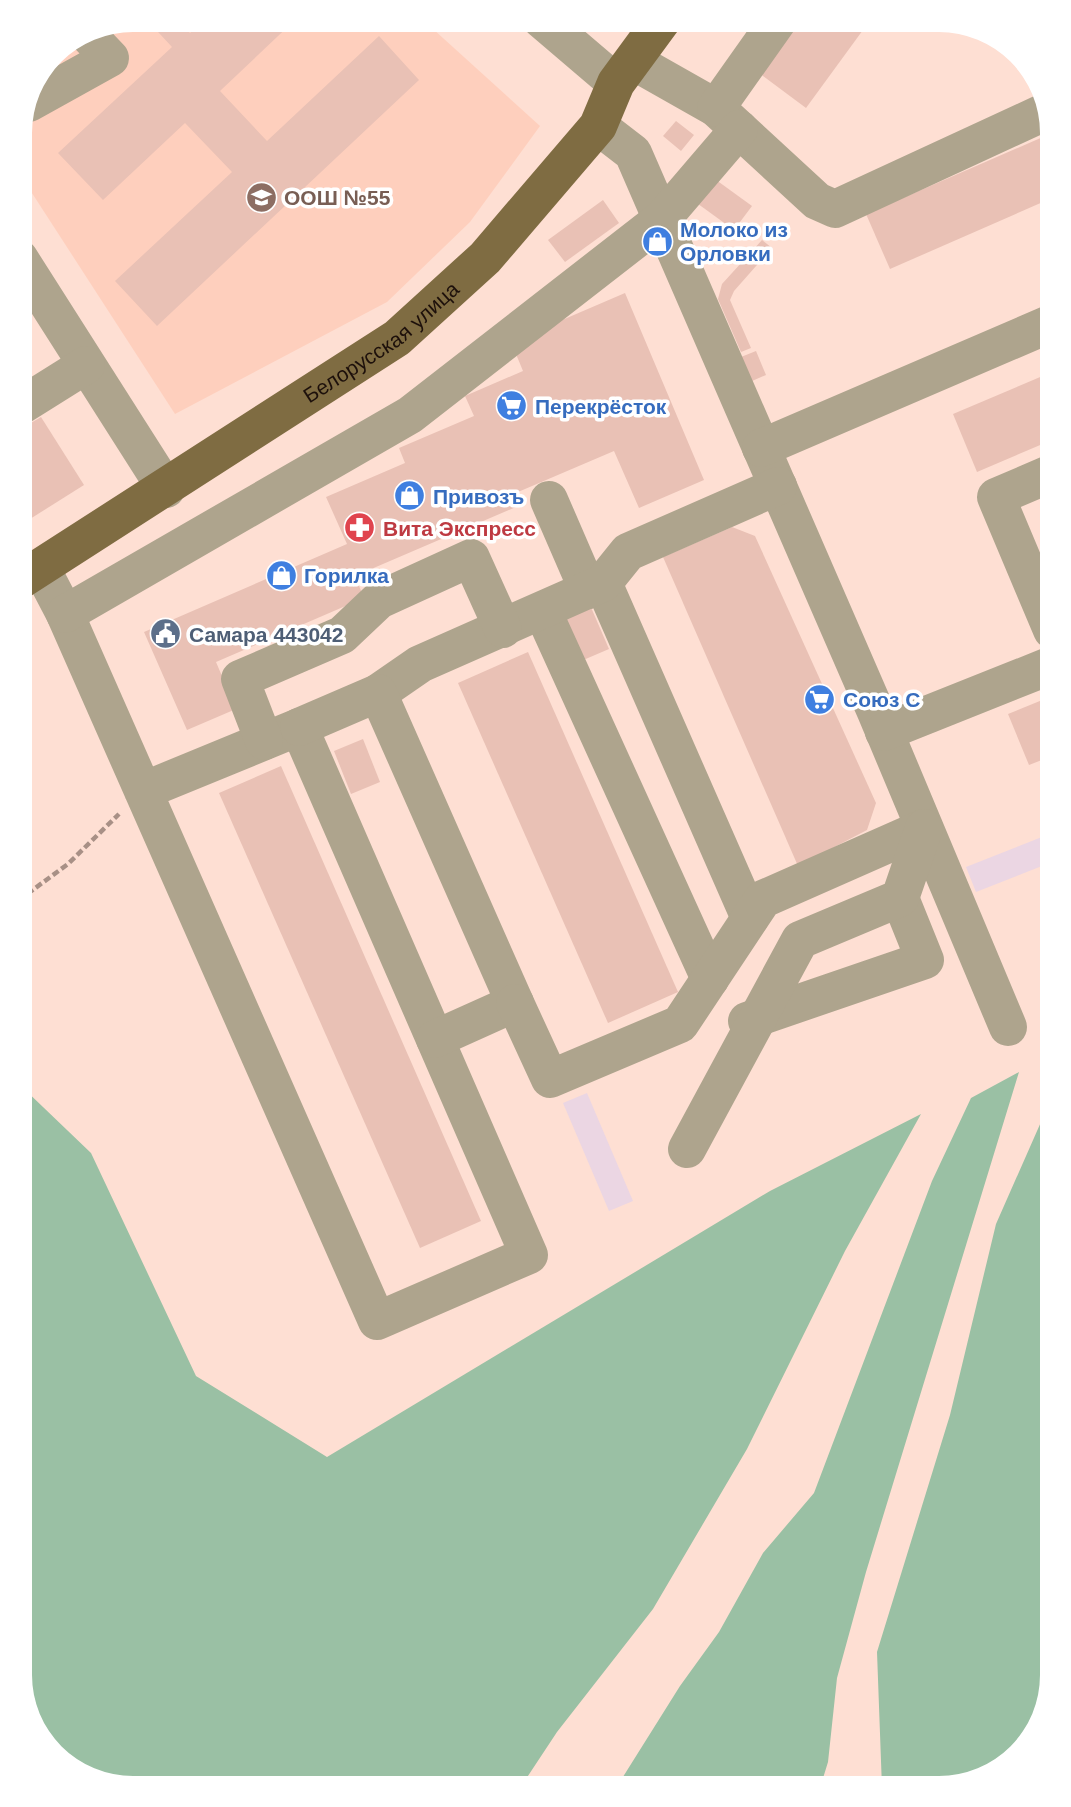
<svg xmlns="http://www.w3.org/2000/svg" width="1071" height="1807" font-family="Arial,sans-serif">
<rect width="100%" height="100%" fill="#fedfd3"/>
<path fill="#fecfbd" d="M132,19h290l118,107 -70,96 -83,80 -212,112 -156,-241v-48l34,-73z"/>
<g fill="#ebd6e3">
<path d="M1052,833v29l-76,30 -10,-25z"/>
<path d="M587,1093l46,108 -24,10 -46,-108z"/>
</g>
<g fill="#9ac0a4">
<path d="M1019,1072l-153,500 -29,106 -9,84 -8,26h-204l64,-102 39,-54 44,-79 51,-60 118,-312 39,-83z"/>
<path d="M19,1084l72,69 105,223 131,81 443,-266 151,-77 -76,137 -98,198 -94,160 -96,123 -37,56h-395l-55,-19 -39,-45 -12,-49z"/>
<path d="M1052,1097v578l-19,62 -45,39 -49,12h-57l-5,-136 73,-237 46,-191z"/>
</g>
<g fill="#e9c1b5">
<path d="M146,19h31l13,14 15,-14h91l-76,72 47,50 112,-105 40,44 -262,246 -42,-45 117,-109 -47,-49 -82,77 -45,-47 114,-106z"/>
<path d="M793,19h78l-65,89 -51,-38z"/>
<path d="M676,121l18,14 -13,16 -18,-15z"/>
<path d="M1052,133v65l-162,71 -24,-55z"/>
<path d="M712,177l40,29 -18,24 -40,-29z"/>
<path d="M603,200l16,23 -54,39 -17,-22z"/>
<path d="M762,240l10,8 -38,43 -4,9 21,48 -10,4 -23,-53 4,-15z"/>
<path d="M625,293l79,187 -65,28 -25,-57 -103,44 5,12 -161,69 9,22 -148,64 20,47 -49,21 -43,-98 203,-88 -21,-47 79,-34 -6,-15 75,-32 -9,-20 58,-25 -12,-29z"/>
<path d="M756,351l10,24 -14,6 -11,-24z"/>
<path d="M1052,372v68l-75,32 -24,-58z"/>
<path d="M41,417l43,68 -54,34 -11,-17v-72z"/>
<path d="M732,527l23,9 121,267 -9,27 -69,36 -135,-309z"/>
<path d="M590,605l19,44 -28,12 -19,-44z"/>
<path d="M528,652l150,340 -70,31 -150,-340z"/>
<path d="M1052,696v60l-23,9 -21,-51z"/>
<path d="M363,739l17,43 -29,12 -17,-43z"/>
<path d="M281,766l200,455 -61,27 -201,-455z"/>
</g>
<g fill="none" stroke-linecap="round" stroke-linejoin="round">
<path stroke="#a89086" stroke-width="4.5" stroke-dasharray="7 3.5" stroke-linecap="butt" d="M19,900l49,-36 51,-50"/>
<g stroke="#aea48d" stroke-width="38">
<path d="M541,19l75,64"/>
<path d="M633,61l83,47 101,93 18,8 212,-98"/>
<path d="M29,103l81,-45 -20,-21"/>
<path d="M716,108l63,-89"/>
<path d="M598,126l35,27 243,559 132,315"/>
<path d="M19,258l147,231"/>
<path d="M19,407l67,-42"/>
<path d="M761,448l291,-125"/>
<path d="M549,500l39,90"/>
<path d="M41,568l24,46 312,707 152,-66 -230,-528 -156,64"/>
<path d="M603,583l147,335"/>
<path d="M543,612l167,367"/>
<path d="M65,614l345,-199 252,-196 77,-90"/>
<path d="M1052,630l-56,-133 56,-24"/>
<path d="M378,693l42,-29 183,-81 25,-31 150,-66"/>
<path d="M299,727l79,-34 137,310 -80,36"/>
<path d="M884,732l168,-67"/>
<path d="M264,741l-24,-62 102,-44 37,-35 92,-42 32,71"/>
<path d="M515,1003l35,76 130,-55 83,-125 161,-71"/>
<path d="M747,1021l178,-61 -25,-62"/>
<path d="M687,1149l113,-209 100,-42 24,-70"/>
</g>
<path stroke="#7f6c42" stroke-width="38" id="s1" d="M19,581l378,-243 88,-80 113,-132 18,-43 47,-64"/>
</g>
<defs>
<symbol id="school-disc" viewBox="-11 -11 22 22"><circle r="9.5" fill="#8d6e63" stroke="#fff"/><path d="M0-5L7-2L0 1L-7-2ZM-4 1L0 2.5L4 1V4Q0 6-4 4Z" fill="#fff"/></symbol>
<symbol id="shop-disc" viewBox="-11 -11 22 22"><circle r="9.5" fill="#3f7fe0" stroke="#fff"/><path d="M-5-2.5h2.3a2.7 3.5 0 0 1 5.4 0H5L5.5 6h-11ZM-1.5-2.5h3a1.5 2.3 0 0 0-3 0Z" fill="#fff"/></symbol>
<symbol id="supermarket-disc" viewBox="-11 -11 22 22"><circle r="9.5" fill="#3f7fe0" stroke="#fff"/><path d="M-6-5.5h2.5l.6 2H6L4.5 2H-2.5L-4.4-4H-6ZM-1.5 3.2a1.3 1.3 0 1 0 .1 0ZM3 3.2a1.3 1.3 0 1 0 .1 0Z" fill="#fff"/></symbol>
<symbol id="pharmacy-disc" viewBox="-11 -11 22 22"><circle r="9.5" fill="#e0444e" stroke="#fff"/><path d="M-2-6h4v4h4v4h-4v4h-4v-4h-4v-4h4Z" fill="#fff"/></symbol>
<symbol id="civic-disc" viewBox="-11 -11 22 22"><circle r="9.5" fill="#5c6f8a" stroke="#fff"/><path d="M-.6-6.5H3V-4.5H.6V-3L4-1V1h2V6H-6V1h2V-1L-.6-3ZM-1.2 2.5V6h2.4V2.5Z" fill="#fff"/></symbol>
</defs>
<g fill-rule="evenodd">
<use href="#school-disc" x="244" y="180" width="35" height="35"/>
<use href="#shop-disc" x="640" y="224" width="35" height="35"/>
<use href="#supermarket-disc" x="494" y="388" width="35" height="35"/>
<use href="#shop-disc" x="392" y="478" width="35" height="35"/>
<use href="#pharmacy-disc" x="342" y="510" width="35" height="35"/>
<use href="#shop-disc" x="264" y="558" width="35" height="35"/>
<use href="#civic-disc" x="148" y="616" width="35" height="35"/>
<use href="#supermarket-disc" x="802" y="682" width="35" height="35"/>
</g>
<g text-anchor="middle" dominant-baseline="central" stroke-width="7" stroke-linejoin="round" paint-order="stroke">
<g font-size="21" font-weight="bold" fill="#785e54" stroke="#fff" text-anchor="start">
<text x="284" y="197">ООШ №55</text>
</g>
<g font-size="21" font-weight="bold" fill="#366cbe" stroke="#fff" text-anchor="start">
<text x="680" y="229">Молоко из<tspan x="680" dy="24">Орловки</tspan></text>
<text x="535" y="406">Перекрёсток</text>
<text x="433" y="496">Привозъ</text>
<text x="304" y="575">Горилка</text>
<text x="843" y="699">Союз С</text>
</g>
<g font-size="21" fill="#1d100b" stroke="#fff">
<text stroke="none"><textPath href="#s1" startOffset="434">Белорусская улица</textPath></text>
</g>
<g font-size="21" font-weight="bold" fill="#be3a42" stroke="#fff" text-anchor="start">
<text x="383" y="528">Вита Экспресс</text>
</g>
<g font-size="21" font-weight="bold" fill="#4e5e75" stroke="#fff" text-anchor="start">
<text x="189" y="634">Самара 443042</text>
</g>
</g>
<path d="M0 0H1071V1807H0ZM133 32H939A101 101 0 0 1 1040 133V1675A101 101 0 0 1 939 1776H133A101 101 0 0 1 32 1675V133A101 101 0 0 1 133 32Z" fill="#fff" fill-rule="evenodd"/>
</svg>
